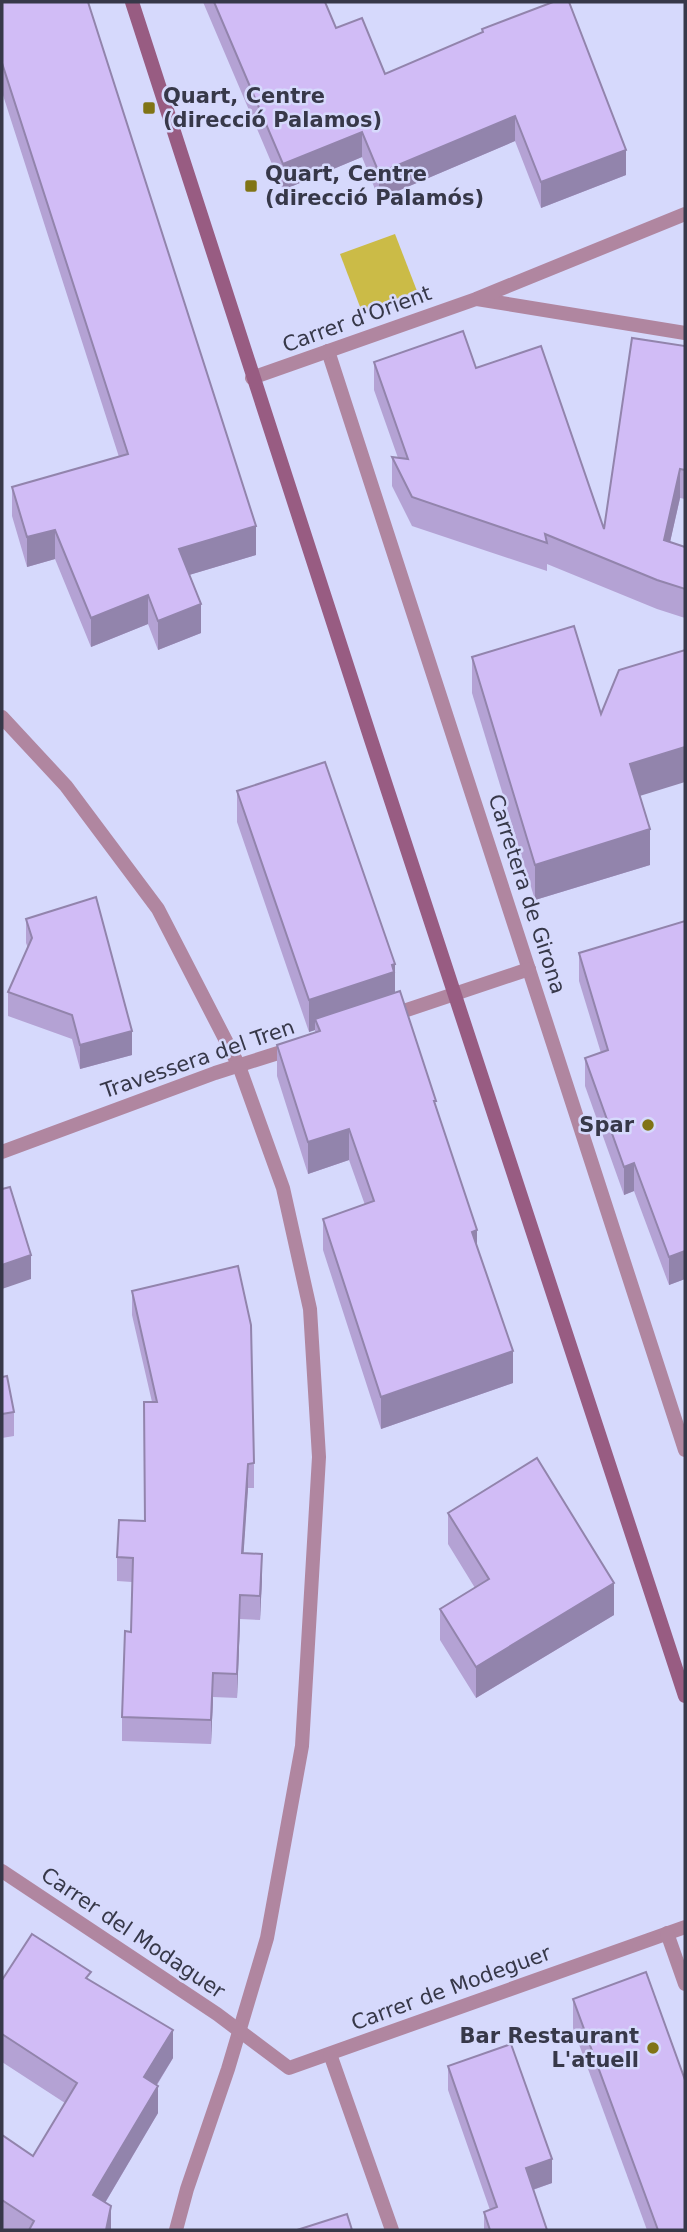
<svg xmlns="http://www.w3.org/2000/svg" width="687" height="2232" font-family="'DejaVu Sans',sans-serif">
<rect width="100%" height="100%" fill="#d6d9fc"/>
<path fill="#cbbb47" d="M395,234l22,57 -55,21 -22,-58z"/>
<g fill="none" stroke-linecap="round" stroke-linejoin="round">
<g stroke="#b086a0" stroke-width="14">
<path d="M477,299l208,34"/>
<path d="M328,351l357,1099"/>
<path d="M252,378l224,-79 209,-85"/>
<path d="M2,717l64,69 92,123 81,157 44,122 27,121 9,148 -17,289 -35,192 -39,131 -41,120 -11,41"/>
<path d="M389,1016l140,-47"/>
<path d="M2,1152l213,-79 79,-25"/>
<path d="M2,1871l215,143 72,54 396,-141"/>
<path d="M667,1933l18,51"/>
<path d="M330,2054l62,176"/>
</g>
<path stroke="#985c82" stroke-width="14" d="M132,2c181,566 368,1129 553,1694"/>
</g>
<g fill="#b4a2d4">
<path d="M2,2l254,553 -67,20 12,58 -43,17 -10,-26 -57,23 -36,-88 -28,8 -15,-51v-29l107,-30 -117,-365z"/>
<path d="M203,2h122l11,26 49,46 97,-41v-4l144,146 -85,33 -26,-67 -136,58 -17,-42 -79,33z"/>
<path d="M685,346v153l-5,-1 -10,44 15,5v71l-28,-9 -110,-45v7l-135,-45 -20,-40v-29l6,1 -24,-68v-28l102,6 128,161z"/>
<path d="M472,657l129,57 39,82 10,69 -115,35 -63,-207z"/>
<path d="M237,791l158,201 41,115 41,139 36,137 -132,46 -58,-179v-31l42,-14 -16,-45 -41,14 -31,-98v-31l38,-12v-3l-6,2 -72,-210z"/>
<path d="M26,919l106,136 -52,14 -8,-30 -64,-23v-24l20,-44 -2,-5z"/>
<path d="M685,921v358l-16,6 -35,-94 -10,4 -39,-109v-28l16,-5 -22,-72v-28z"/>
<path d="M132,1291l122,172v25h-6l-5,65 19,25 -2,42 -20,-1 -3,79 -24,-1 -2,47 -89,-3v-24l9,-85 1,-50 -15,-1v-24l28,-36 7,-119 -20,-87z"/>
<path d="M2,1377l12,35v24l-12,2z"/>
<path d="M448,1513l166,102 -138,83 -36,-58v-31l35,-21 -27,-44z"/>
<path d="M2,1980l89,1 82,77 -16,27 1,28 -53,90 6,27h-105l-4,-2v-93l31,21 32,-53 -63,-41z"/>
<path d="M573,1999l112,231h-38l-74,-202z"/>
<path d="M448,2066l104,117 -19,7 14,40h-63v-18l6,-2 -42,-120z"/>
</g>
<g fill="#9284ac">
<path d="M515,116v25l-136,58v-26z"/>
<path d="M362,132v25l-79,33v-26z"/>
<path d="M626,150v25l-85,33v-26z"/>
<path d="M680,469v29l-16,71v-29z"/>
<path d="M256,526v29l-77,23v-29z"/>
<path d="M55,530v29l-28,8v-30z"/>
<path d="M148,595v29l-57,23v-29z"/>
<path d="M201,604v29l-43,17v-29z"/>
<path d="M685,747v35l-55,17v-35z"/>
<path d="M650,829v36l-115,35v-35z"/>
<path d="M395,964v31l-80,24v11l-6,2v-32z"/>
<path d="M132,1031v24l-52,14v-24z"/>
<path d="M349,1129v31l-41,14v-32z"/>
<path d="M634,1163v28l-10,4v-28z"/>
<path d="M477,1230v31l-5,-29z"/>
<path d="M685,1251v28l-16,6v-28z"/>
<path d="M31,1255v24l-29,10v-24z"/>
<path d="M513,1351v32l-132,46v-32z"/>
<path d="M248,1464v24l-6,89v-24z"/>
<path d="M262,1554v24l-2,42v-24z"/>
<path d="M614,1583v32l-138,83v-31z"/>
<path d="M240,1595v24l-3,79v-24z"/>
<path d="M3,1655v24l-1,2v-24z"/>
<path d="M213,1673v24l-2,47v-24z"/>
<path d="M173,2030v28l-29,47v-28z"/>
<path d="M158,2086v27l-65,110v-28z"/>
<path d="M552,2159v24l-26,9v-24z"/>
<path d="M111,2206v24h-5z"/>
</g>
<g fill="#d1bcf6" stroke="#9284ac" stroke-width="2">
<path d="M2,2h86l168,524 -77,23 22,55 -43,17 -10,-26 -57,23 -36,-88 -28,7 -15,-50 116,-33 -126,-391z"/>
<path d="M214,2h111l11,26 26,-10 23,56 98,-42 -1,-3 71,-27h16l57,148 -85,32 -26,-66 -136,57 -17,-41 -79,32z"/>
<path d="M463,331l13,37 65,-22 63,183 28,-191 53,8v124l-5,-1 -16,71 21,7v42l-28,-9 -112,-46 2,9 -135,-46 -20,-40 16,2 -34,-97z"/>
<path d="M574,626l27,88 18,-44 66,-20v97l-55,17 20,65 -115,36 -63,-208z"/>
<path d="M325,762l70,202 -3,1 2,7 -85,28 -72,-209z"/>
<path d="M96,897l36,134 -52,14 -8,-30 -64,-23 24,-54 -6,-19z"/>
<path d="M685,921v330l-16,6 -35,-94 -10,4 -39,-109 23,-8 -29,-97z"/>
<path d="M400,991l36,110h-2l43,129 -5,2 41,119 -132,46 -58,-178 51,-18 -25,-72 -41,13 -31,-97 43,-14 -5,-12z"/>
<path d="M10,1187l21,68 -29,10v-76z"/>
<path d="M238,1266l13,59 3,138 -6,1 -6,89 20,1 -2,42 -20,-1 -3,79 -24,-1 -2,47 -89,-3 3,-86 6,1 2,-74 -16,-1 2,-37 26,1 -1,-119h13l-25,-111z"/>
<path d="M7,1376l7,36 -12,2v-37z"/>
<path d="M537,1458l77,125 -138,84 -36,-58 49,-30 -41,-66z"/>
<path d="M32,1934l59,38 -5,6 87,52 -29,47 14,9 -65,109 18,11 -5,24h-77l5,-9 -32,-21v-65l31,21 44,-73 -75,-49v-54z"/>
<path d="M646,1972l39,108v150h-27l-85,-231z"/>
<path d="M511,2044l41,115 -26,9 21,62h-57l-6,-18 13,-5 -49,-141z"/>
<path d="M347,2214l5,16h-55z"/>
</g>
<g fill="#807416" stroke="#d6d9fc" stroke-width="2.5">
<rect x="142" y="101" width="14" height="14" rx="3.5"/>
<rect x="244" y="179" width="14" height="14" rx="3.5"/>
<circle cx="648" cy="1125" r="7"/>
<circle cx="653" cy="2048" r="7"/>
</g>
<g text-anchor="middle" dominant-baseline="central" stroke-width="5" stroke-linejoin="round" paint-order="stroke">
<g font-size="21" font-weight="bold" fill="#373849" stroke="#d6d9fc" text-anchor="start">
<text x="163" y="96">Quart, Centre<tspan x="163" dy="24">(direcció Palamos)</tspan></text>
<text x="265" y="174">Quart, Centre<tspan x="265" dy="24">(direcció Palamós)</tspan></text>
<text x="634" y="1125" text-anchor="end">Spar</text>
<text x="639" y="2036" text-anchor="end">Bar Restaurant<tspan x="639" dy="24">L'atuell</tspan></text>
</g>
<g font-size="21" fill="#373849" stroke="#d6d9fc">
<text transform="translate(357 319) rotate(-20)">Carrer d'Orient</text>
<text transform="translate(527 894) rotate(72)">Carretera de Girona</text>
<text transform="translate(198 1059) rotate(-19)">Travessera del Tren</text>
<text transform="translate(133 1933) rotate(34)">Carrer del Modaguer</text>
<text transform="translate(451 1988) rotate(-20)">Carrer de Modeguer</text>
</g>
</g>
<rect width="687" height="2232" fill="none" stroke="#373849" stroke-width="7"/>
</svg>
